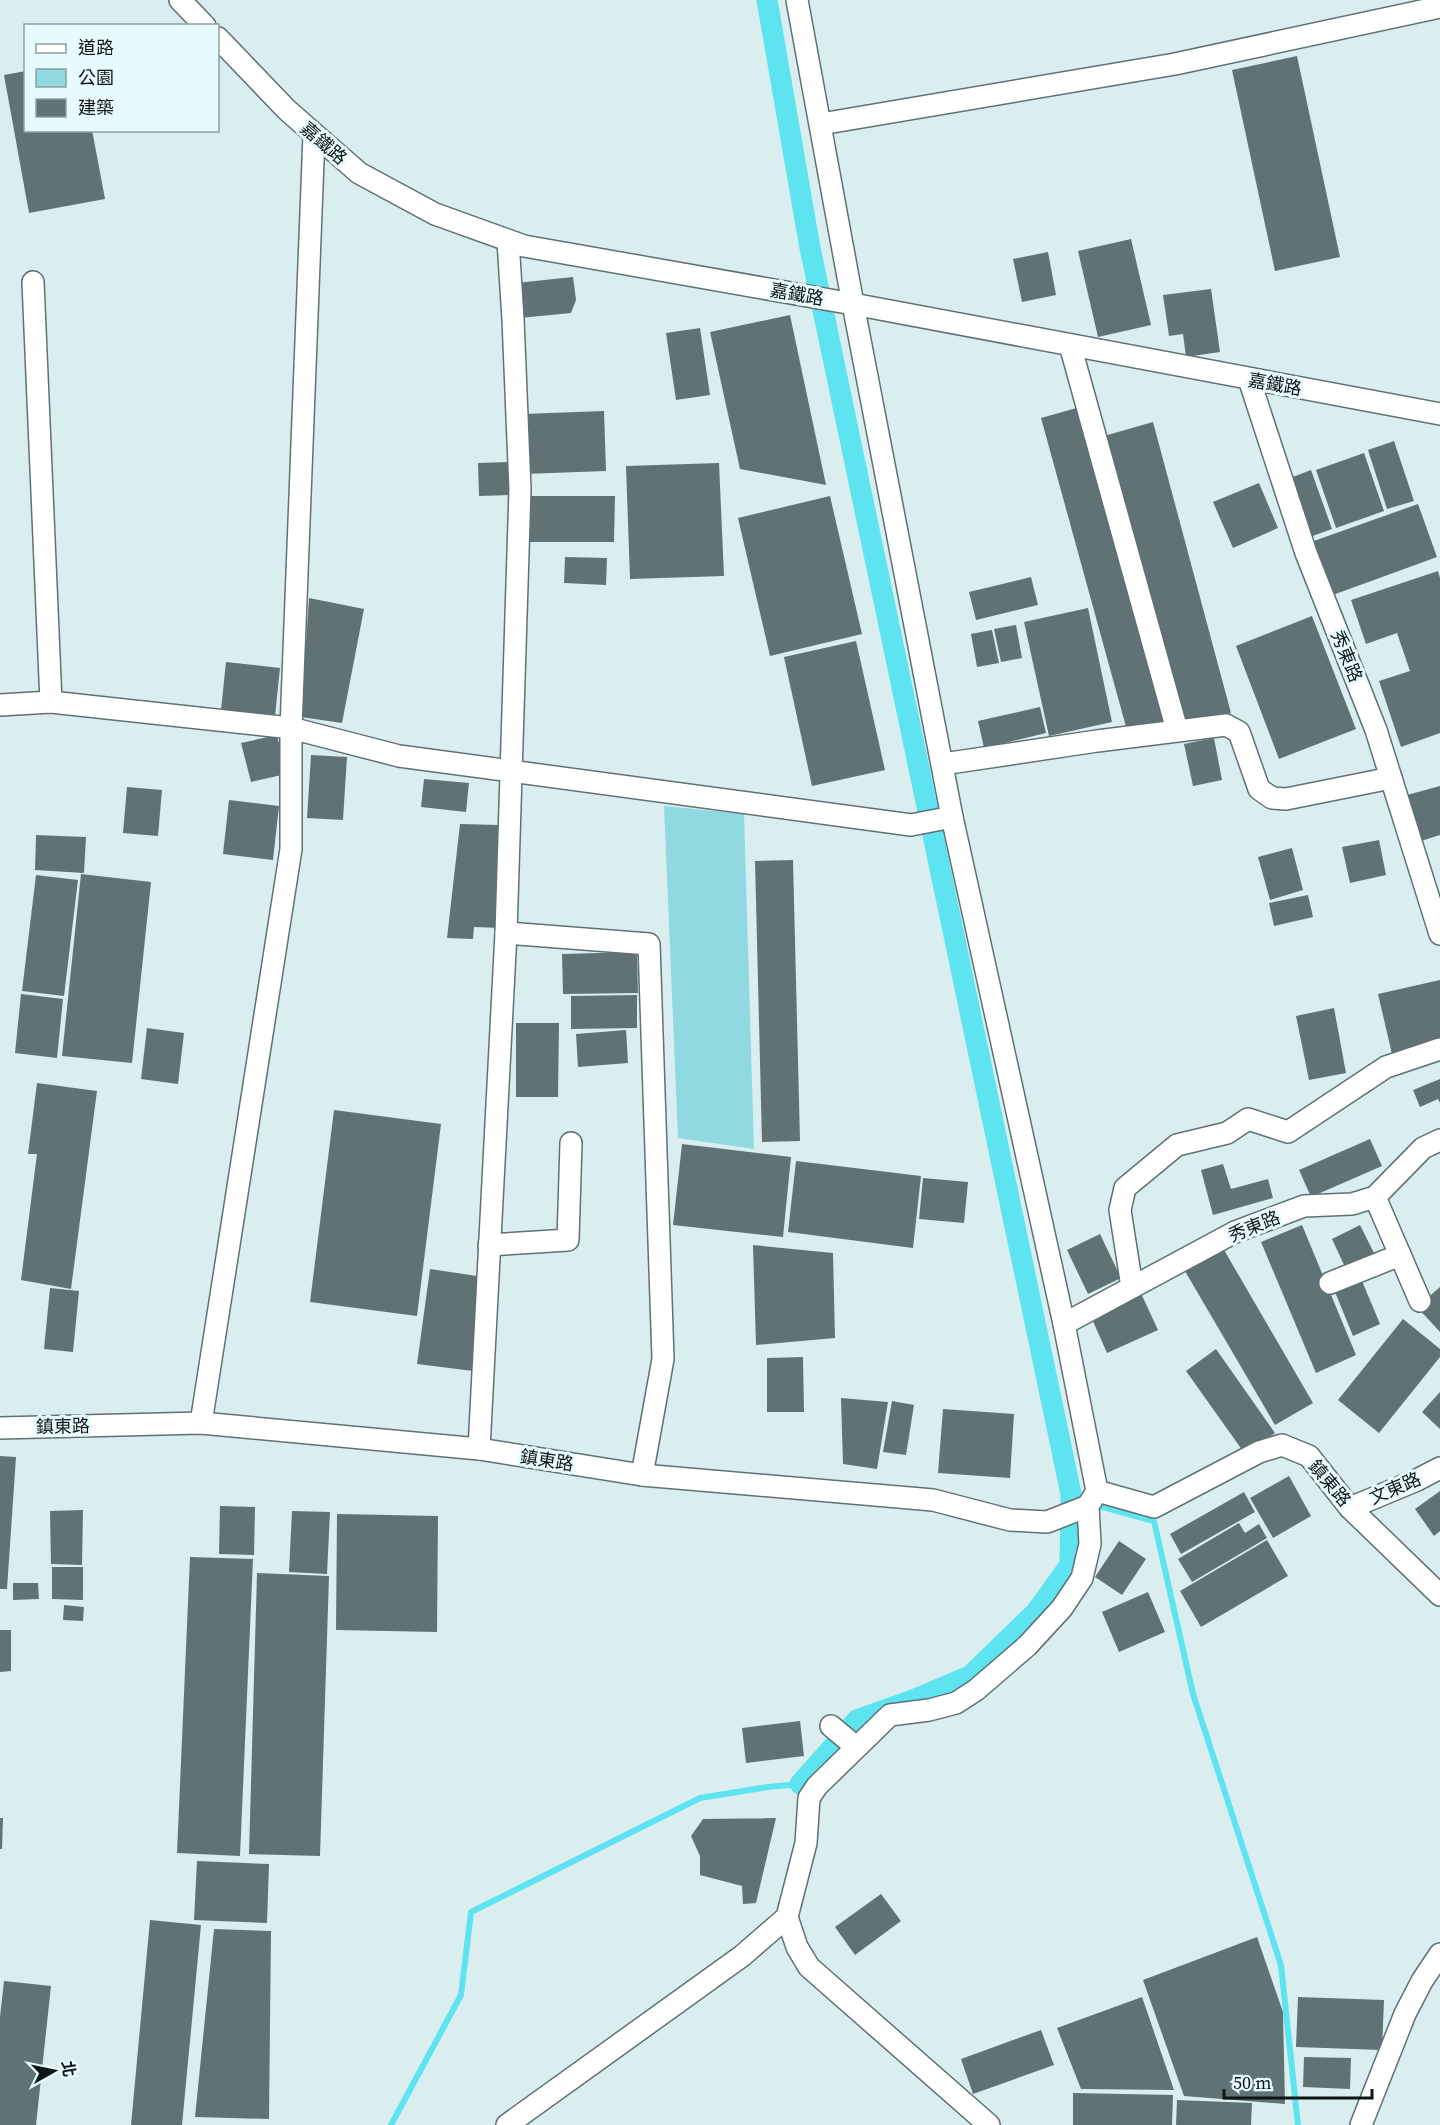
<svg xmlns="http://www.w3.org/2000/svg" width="1440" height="2125" font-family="'Source Serif 4','Noto Sans TC',serif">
<rect width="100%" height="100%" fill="#daeef0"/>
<path fill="#90d9e1" d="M664,806l80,8 10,335 -76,-11z"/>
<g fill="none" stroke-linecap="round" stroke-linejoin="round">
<g stroke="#5ee3f0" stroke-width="6">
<path d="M1093,1509l10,-2 51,14 39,173 88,271 17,160"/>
<path d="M391,2125l70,-130 10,-83 229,-114 68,-11 32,-3"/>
</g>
<path stroke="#5ee3f0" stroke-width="21" d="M767,0l43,248 261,1246 -1,71 -34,47 -66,64 -57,24 -56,20 -57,64"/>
</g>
<g fill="#607274">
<path d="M1297,56l43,201 -65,14 -43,-201z"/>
<path d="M26,71v59h66l13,69 -76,14 -25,-138z"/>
<path d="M1131,239l20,86 -53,12 -20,-86z"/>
<path d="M1048,252l8,43 -34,7 -9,-43z"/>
<path d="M573,277l3,23 -5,13 -51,5 -4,-35z"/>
<path d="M1211,289l9,63 -34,5 -3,-23 -14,2 -6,-41z"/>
<path d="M790,315l36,170 -86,-16 -30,-137z"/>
<path d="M700,328l10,67 -34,5 -10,-67z"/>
<path d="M1080,407l86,317 -38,10 -87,-316z"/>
<path d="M604,411l2,60 -82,3 -2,-60z"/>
<path d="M1153,422l78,291 -49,13 -78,-290z"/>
<path d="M1394,441l20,60 -27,8 -19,-59z"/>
<path d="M1364,453l20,58 -48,17 -20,-58z"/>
<path d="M509,462l1,33 -31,1 -1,-33z"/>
<path d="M719,463l5,113 -94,3 -4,-113z"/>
<path d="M1311,470l21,59 -25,9 -22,-58z"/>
<path d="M1259,483l19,45 -45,20 -20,-46z"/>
<path d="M528,496h87l-1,46h-86z"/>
<path d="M830,496l32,138 -92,22 -32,-138z"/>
<path d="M1418,504l19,53 -107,39 -19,-54z"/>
<path d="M565,557l42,1 -1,27 -42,-2z"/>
<path d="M1438,571l2,7v155l-39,14 -22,-66 31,-10 -13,-38 -31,11 -15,-44z"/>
<path d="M1031,577l7,28 -62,15 -7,-28z"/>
<path d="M309,598l55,11 -22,114 -41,-6z"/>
<path d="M1088,608l24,114 -63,14 -25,-114z"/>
<path d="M1312,616l44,113 -77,30 -43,-113z"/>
<path d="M1016,625l6,33 -21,4 -7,-33z"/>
<path d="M992,630l7,33 -22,4 -6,-33z"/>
<path d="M856,641l29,129 -73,16 -28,-129z"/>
<path d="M226,662l54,6 -5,48 -54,-6z"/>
<path d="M1040,707l6,26 -62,15 -6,-27z"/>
<path d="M277,735l9,39 -35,8 -10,-39z"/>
<path d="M1214,738l8,42 -29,6 -9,-42z"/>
<path d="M311,755l36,2 -4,63 -36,-2z"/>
<path d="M424,779l45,4 -3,29 -45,-5z"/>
<path d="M1440,786v49l-19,6 -14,-46z"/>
<path d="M127,787l35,3 -4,46 -35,-3z"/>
<path d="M229,800l50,6 -6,54 -50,-6z"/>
<path d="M460,824l39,1 2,103 -27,-1 -1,12 -26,-1z"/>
<path d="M36,835l50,2 -2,36 -49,-3z"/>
<path d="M1379,840l7,35 -36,8 -8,-36z"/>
<path d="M1292,848l11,42 -33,10 -12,-43z"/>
<path d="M793,860l7,281 -38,1 -7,-281z"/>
<path d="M81,874l70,8 -19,181 -70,-7z"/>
<path d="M36,875l42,5 -14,116 -42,-5z"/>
<path d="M1308,895l5,22 -39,9 -5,-23z"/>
<path d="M637,952l1,41 -75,1 -1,-40z"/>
<path d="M1440,980v63l-48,11 -14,-60z"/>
<path d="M21,994l42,5 -6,59 -42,-5z"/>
<path d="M637,995v33l-66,1v-33z"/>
<path d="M1334,1008l12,65 -37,7 -13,-64z"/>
<path d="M516,1023h43l-1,74h-42z"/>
<path d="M147,1028l37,5 -6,51 -37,-5z"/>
<path d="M626,1030l2,33 -50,4 -2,-33z"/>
<path d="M1440,1079v24l-2,-4 -18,8 -7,-17z"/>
<path d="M37,1083l60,8 -26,198 -50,-9 16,-126h-9z"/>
<path d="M334,1110l107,14 -24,192 -107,-14z"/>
<path d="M1370,1139l12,27 -71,31 -12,-27z"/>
<path d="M682,1144l109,13 -8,80 -110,-12z"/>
<path d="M796,1161l125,15 -8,72 -125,-16z"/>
<path d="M1223,1164l8,25 37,-10 5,19 -60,17 -12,-45z"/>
<path d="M923,1178l45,4 -4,41 -45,-4z"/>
<path d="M1302,1225l54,130 -40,18 -55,-131z"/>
<path d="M1360,1225l14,28 -29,14 -13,-28z"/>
<path d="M1100,1234l21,44 -33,16 -21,-44z"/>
<path d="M1220,1243l93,160 -38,22 -93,-159z"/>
<path d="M753,1245l80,8 2,85 -79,7z"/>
<path d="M430,1269l47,7 -4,95 -56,-7z"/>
<path d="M1362,1281l18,43 -27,12 -18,-44z"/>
<path d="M1440,1287v45l-23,-25z"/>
<path d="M50,1288l29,3 -6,61 -29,-3z"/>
<path d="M1139,1289l19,41 -51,23 -18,-41z"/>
<path d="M1403,1319l37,30v8l-61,76 -41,-33z"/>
<path d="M1216,1349l59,84 -30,21 -59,-83z"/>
<path d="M803,1357l1,55h-37v-54z"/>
<path d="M1440,1392v37l-18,-17z"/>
<path d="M841,1398l47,4 -11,67 -34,-5z"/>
<path d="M892,1401l22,4 -8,50 -23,-3z"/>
<path d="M943,1409l71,5 -4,64 -72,-5z"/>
<path d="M0,1456l16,1 -9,132h-7z"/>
<path d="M1289,1476l22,40 -38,22 -23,-40z"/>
<path d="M1440,1491v40l-6,5 -19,-27z"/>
<path d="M1244,1492l11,20 -74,42 -11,-20z"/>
<path d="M220,1506l35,1 -1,48 -35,-1z"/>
<path d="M83,1510l-1,55 -31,-1 -1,-53z"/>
<path d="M292,1511l38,1 -3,62 -38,-2z"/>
<path d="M337,1514l101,2 -1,116 -101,-2z"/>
<path d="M1239,1523l6,10 14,-9 8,14 -75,44 -14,-23z"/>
<path d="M1267,1540l21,36 -87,51 -21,-36z"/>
<path d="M1119,1541l27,18 -24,36 -27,-18z"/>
<path d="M190,1557l63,2 -13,297 -63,-3z"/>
<path d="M52,1567h31v33l-31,-1z"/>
<path d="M257,1573l72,3 -9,280 -71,-2z"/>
<path d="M13,1583h25l1,16 -26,1z"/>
<path d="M1148,1592l17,40 -46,20 -17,-40z"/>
<path d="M64,1605l20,2 -1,14 -20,-1z"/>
<path d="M0,1630h11v41l-11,1z"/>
<path d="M800,1721l4,35 -58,7 -4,-35z"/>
<path d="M0,1818h3l-1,31h-2z"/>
<path d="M776,1818l-20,85 -13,1 -1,-18 -42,-11v-19l-9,-20 12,-17z"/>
<path d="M197,1861l72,3 -2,59 -73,-3z"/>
<path d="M881,1894l20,27 -46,34 -20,-28z"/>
<path d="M150,1920l51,5 -19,200h-51z"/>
<path d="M214,1929l57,2 -2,188 -74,-2z"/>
<path d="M1257,1937l26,75 2,92 -101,-8 -41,-116z"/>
<path d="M4,1981l47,5 -15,139h-36v-108z"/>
<path d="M1142,1997l32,93 -93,-1 -24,-61z"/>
<path d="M1298,1997l86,3 -2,50 -86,-3z"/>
<path d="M1041,2030l13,35 -81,29 -12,-35z"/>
<path d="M1304,2057l47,1 -1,31 -47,-2z"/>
<path d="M1073,2093l100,2 -1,30h-99z"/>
<path d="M1177,2100l75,3 -1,22h-75z"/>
</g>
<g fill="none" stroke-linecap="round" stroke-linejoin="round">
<defs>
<g id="minor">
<path d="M180,0l25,26"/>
<path d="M218,38l69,72 72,63 76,41 89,32 329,58 587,110"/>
<path d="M821,124l354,-60 265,-57"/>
<path d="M33,282l18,420"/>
<path d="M1070,345l107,385"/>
<path d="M1249,379l57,174 70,177 64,204"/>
<path d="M0,705l51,-3 240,26 108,28 512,69 41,-8"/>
<path d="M943,764l154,-23 129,-16 13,7 20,57 13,9 14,1 105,-21"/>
<path d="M506,933l143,11 14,415 -21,116"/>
<path d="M1375,1197l45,104"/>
<path d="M489,1245l79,-5 3,-97"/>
<path d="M1330,1283l70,-28"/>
<path d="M1132,1287l-12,-77 5,-22 52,-43 50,-12 21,-14 40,13 98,-65 54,-18"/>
<path d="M1064,1324l171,-92 69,-26 48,-2 23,-7 48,-49 17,-8"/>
<path d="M201,1423l90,-574v-121l23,-593"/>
<path d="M0,1428l201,-5 278,26 163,26 291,25 77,20 37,2 41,-16"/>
<path d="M479,1449l27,-516 14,-444 -7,-170 -5,-78"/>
<path d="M1097,1491l57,16 105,-55 23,-7 27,11 41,52 90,87"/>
<path d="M1350,1508l67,-28 23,-12"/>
<path d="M831,1726l25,21"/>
<path d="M787,1917l10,30 12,20 180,158"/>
<path d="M507,2125l235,-169 45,-39 19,-74 3,-45 8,-12 73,-71 39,-5 27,-7 20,-13 51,-44 35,-38 20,-30 8,-34 -2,-38 9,-15 -33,-167 -112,-507 -99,-513 -56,-304"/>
<path d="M1361,2125l44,-111 17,-33 18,-27"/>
</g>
</defs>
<use href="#minor" stroke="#5f7173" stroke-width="24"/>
<use href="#minor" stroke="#fff" stroke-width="21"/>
</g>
<g text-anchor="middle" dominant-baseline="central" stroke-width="6" stroke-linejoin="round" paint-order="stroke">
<g font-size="18" fill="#0e1515" stroke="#e7fbfe">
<text transform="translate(324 143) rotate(41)">嘉鐵路</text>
<text transform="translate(797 294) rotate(10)">嘉鐵路</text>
<text transform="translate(1275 384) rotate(10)">嘉鐵路</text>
<text transform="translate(1347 656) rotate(68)">秀東路</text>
<text transform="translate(1254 1226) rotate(-22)">秀東路</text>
<text transform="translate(63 1426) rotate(-1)">鎮東路</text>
<text transform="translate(547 1460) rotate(9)">鎮東路</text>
<text transform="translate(1330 1483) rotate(50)">鎮東路</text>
<text transform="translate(1395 1488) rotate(-23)">文東路</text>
</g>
</g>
<rect x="24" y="24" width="195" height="108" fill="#e7fbfe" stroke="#909fa1" stroke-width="1.5"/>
<rect x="36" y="44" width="30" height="9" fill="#ffffff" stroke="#909fa1" stroke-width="1.5"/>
<text x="78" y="54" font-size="18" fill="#0e1515">道路</text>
<rect x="36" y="69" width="30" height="18" fill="#90d9e1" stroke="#909fa1" stroke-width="1.5"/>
<text x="78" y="84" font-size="18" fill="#0e1515">公園</text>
<rect x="36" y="99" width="30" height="18" fill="#607274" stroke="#909fa1" stroke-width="1.5"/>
<text x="78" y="114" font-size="18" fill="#0e1515">建築</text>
<g transform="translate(54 2071) rotate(81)" stroke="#e7fbfe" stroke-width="4.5" paint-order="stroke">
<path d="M0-4.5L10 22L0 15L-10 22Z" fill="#0e1515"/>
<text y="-9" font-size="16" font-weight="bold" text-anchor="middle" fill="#0e1515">北</text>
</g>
<path d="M1224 2089v9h148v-9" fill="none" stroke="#0e1515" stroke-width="3"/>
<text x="1233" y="2089" font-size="18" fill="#0e1515" stroke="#e7fbfe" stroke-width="4.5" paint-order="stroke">50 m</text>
</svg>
